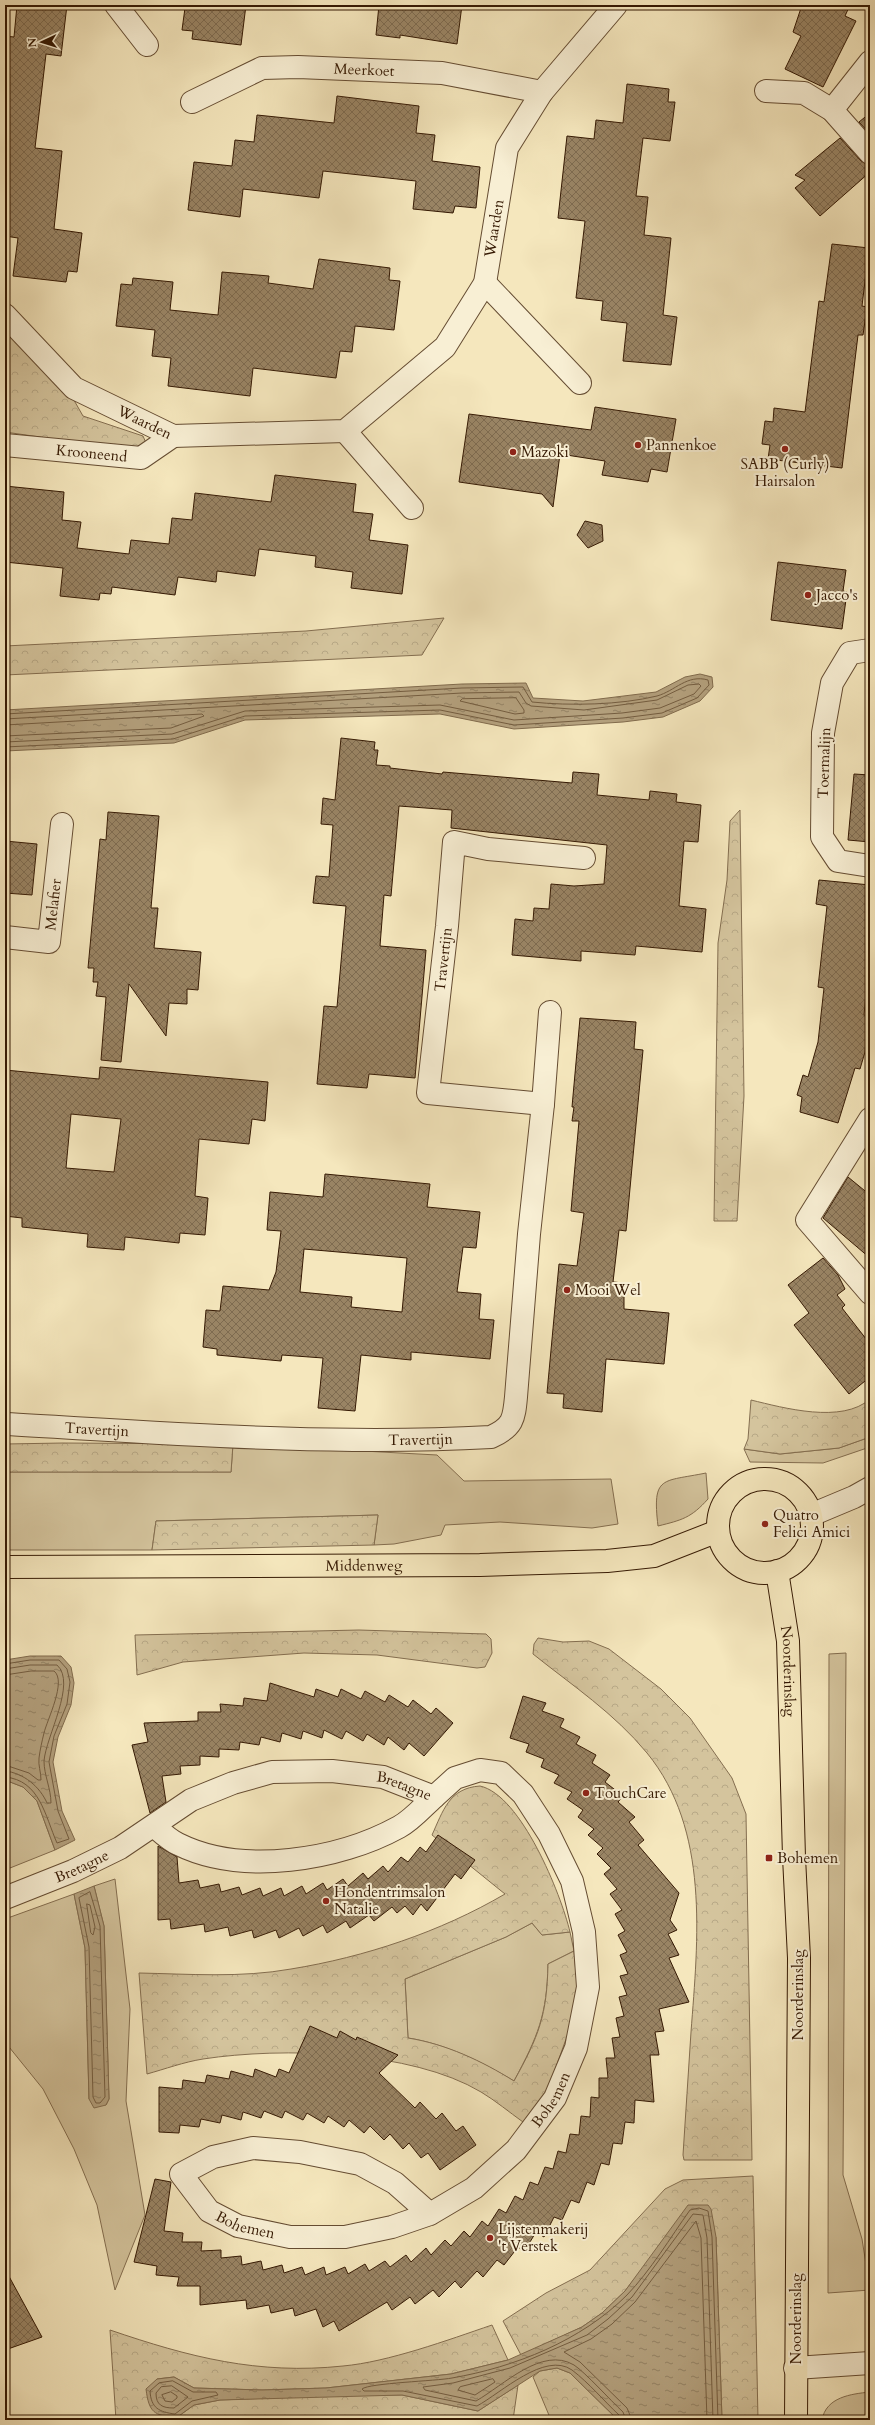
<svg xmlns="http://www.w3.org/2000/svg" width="875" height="2425" font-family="Cardo,serif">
<defs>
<pattern id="forest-crowns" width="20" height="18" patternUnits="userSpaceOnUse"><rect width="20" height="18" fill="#d4c49d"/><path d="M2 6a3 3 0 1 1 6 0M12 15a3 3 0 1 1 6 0" fill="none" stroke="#b7a886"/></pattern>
<pattern id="water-ripples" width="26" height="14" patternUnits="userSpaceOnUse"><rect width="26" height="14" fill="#b4a17e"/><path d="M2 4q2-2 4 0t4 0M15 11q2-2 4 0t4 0" fill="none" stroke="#938265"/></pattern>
<pattern id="building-cross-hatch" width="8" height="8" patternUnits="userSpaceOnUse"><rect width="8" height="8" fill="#998464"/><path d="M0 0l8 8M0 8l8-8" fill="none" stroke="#7e6b50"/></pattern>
</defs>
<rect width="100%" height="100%" fill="#f5e7bd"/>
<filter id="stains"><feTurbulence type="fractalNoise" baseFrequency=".005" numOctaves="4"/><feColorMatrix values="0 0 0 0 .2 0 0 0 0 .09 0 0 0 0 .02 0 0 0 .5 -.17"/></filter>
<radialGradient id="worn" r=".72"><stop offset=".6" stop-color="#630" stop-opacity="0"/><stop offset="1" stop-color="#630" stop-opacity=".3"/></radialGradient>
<g fill="#d4c49d" stroke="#846e50">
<path d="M870,1437v10l-47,16 -73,-1 -6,-13 36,5 59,-6z"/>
<path d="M233,1444l204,11 27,26 147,-2 7,45 -26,4 -92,-6 -55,3 -4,10 -47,9 -20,1 4,-30 -222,6 -4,29h-147v-78h226z"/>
<path d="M706,1473l2,26c-17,19 -26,21 -50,27 -6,-51 4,-44 48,-53z"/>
<path d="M846,1653l-3,522 19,64 8,51 -42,3 1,-639z"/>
<path d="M5,1780l18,7 14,14 18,49 -50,20z"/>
<path d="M115,1879l15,130 -4,92 19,114 -30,75 -18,-85 -23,-56 -31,-60 -38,-47v-123l69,-25 11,54 4,151 17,6 3,-6 -5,-173 -10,-40z"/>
<path d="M532,1923l10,12 28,-3 4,19 -26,13c-1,51 -10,72 -34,117 -32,-19 -68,-37 -106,-43l-3,-59 101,-42z"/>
<path d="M870,2392l-6,28h-42c4,-23 29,-26 48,-28z"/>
</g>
<g fill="url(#forest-crowns)" stroke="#846e50">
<path d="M5,330l66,65 12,21 60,20 3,7 -9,8 -132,-19z"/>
<path d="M444,618l-22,37 -417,20v-29l301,-15z"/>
<path d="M740,810l4,286 -7,125h-23l4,-278 9,-63 3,-59z"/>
<path d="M870,1399v38l-31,11 -59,6 -36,-5 4,-10 3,-39c33,8 91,24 119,-1z"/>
<path d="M63,1443l170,1 -2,28h-226v-28z"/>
<path d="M378,1515l-4,30 -222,5 4,-29z"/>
<path d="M359,1630l127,4 5,5 1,14 -7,14 -8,1 -100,-13 -73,-2 -121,9 -46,13 -2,-40z"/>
<path d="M538,1638l25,4 26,-1 20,8 52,40 29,29 42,60 14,36 6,346h-68l-1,-5c3,-41 5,-82 8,-123 7,-93 19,-202 -44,-279 -33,-40 -74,-67 -114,-99l1,-10z"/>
<path d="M480,1786c41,9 81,108 90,146l-28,3 -10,-12 -26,14 -101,42 3,59c38,6 74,23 106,43 25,-45 33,-66 34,-117l26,-13 3,33 -3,33 -26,72 -25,33c-14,-10 -27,-21 -42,-30 -70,-42 -199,-45 -278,-33 -19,3 -38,10 -56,15l-8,-101c50,1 102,5 152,-4 74,-12 149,-37 214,-75l-73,-59c11,-24 17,-47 48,-49z"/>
<path d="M753,2176l5,244h-36l-6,-183 -74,32 -17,22 -23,22 -20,14 -61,28 -18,-34 43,-28 44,-23 75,-81 18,-9z"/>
<path d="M492,2325l16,35 -57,14 -125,14 -64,2 -68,-2 -20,-11 -17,2 19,39 18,-13 26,-5 104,-4 78,-1 76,16 40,-26 -5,35h-397l-6,-90c79,27 148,45 233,36 45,-4 105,-26 149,-41z"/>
<path d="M557,2368l13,5 48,47h-67l-18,-43 7,-6z"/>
</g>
<g fill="url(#water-ripples)" stroke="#816b4d">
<path d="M700,674l12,3 1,10 -13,14 -37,16 -40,5 -109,7 -74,-15 -195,6 -71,23 -169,8v-41l457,-26 64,-1 7,15 50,3 73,-9 29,-15z"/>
<path d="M30,1656h31l10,11 3,16 -3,22 -13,32 -5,25 9,49 13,29 -20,10 -18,-49 -14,-14 -18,-7v-120z"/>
<path d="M94,1886l10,40 5,173 -3,6 -12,3 -5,-9 -4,-151 -11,-54z"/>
<path d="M688,2205h20l3,4 5,28 6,183h-104l-48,-47 -13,-5 -17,3 -62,40 -76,-16 -182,5 -26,5 -18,13c-22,-3 -27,-5 -30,-29l11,-10 17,-2 20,11 68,2 64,-2 125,-14 57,-14 74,-33 20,-14 23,-22z"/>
</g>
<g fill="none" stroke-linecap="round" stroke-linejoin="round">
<g stroke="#745d40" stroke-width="1">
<path d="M516,698l8,12v3l-9,1 -55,-13 2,-2z"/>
<path d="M5,714l457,-26 61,-1 9,15c38,4 88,3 125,-6 18,-5 30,-22 51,-16l1,5 -12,13 -35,15 -39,5 -109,7 -74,-15 -195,6 -72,23 -168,8"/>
<path d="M5,719l457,-26 57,-1 7,11 5,3 53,4 73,-10 31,-15 11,-1 2,2 -7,8 -34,14 -38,5 -108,7 -74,-15 -195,6 -73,23 -167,8"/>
<path d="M5,725l197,-11 2,2 -33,12 -166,8"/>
<path d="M5,1664l25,-4h29l8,9 3,13 -3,22 -13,32 -5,26 9,49 11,28 -12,4c-12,-27 -17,-63 -52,-66"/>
<path d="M5,1669l25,-4h27c20,18 -11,71 -13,96 0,14 7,28 7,42h-4c-7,-16 -23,-30 -42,-32"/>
<path d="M5,1675l26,-4h23c13,10 -7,49 -10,62 -2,8 -4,17 -5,25 -1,7 2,14 2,22h-3l-9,-7 -24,-8"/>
<path d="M90,1892l10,34 5,171 -5,6h-4l-3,-6 -4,-150 -10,-49z"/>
<path d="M87,1904l3,1 5,22 -2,8 -2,-2z"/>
<path d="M493,2379l2,3 -20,13 -17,-5 2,-3z"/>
<path d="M173,2381l20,11h23l2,3 -26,6 -17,13c-16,-2 -24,-6 -25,-23l9,-8z"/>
<path d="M172,2386l16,11 -14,11c-12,0 -18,-3 -18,-15l5,-6z"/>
<path d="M171,2392l6,4v2l-5,4 -7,-1 -3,-6z"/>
<path d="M620,2420l-1,-5c-15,-14 -30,-32 -47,-45 -27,-19 -71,23 -95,36l-74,-15h-39l-2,-2c7,-6 75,-8 90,-11 63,-11 129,-37 175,-83 24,-25 43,-57 63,-85l9,-2 9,3 4,26 6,183"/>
<path d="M626,2420l-3,-8c-13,-12 -37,-39 -49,-47 -32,-19 -70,20 -98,36l-51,-11 -2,-3 30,-4 57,-15 77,-33 21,-16 24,-22 61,-83 10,1 4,23 6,182"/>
<path d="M632,2420l-5,-12 -47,-46 -16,-10 27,-13 21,-15 23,-22 61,-81 5,17 6,182"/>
</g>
</g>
<g fill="url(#building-cross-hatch)" stroke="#351903" fill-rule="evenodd">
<path d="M17,5h50l-6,51 -15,-2 -11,94 27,3 -8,78 28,4 -5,39 -9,-1 -2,11 -53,-6 5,-38 -13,-2v-200l9,1z"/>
<path d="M197,5h49l-5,40 -49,-6 1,-8 -11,-1 3,-22 11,1z"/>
<path d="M379,5h83l-5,39 -57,-9v3l-24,-3z"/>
<path d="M802,5h48l-5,11 11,5 -33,66 -38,-18 16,-33 -8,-4z"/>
<path d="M627,84l42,5 -1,13h7l-5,39 -27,-3 -7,58 12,1 -4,38 27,3 -8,77 14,2 -6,48 -48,-4 4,-38 -26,-3 2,-19 -27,-3 9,-77 -27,-3 9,-82 27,3 2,-19 27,3z"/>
<path d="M337,96l82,10 -3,27 19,2 -3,26 48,6 -4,41 -21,-2 -2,7 -40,-4 3,-28 -93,-10 -4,27 -76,-9 -3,28 -52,-7 6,-48 38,4 3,-26 19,2 3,-27 77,8z"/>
<path d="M870,113v21l-11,-12z"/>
<path d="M840,138l21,23 9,4v7l-50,44 -25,-28 10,-8 -10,-5z"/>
<path d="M832,244l37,4 -7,58 5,1 -4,28h-5l-16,133 -74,-9 2,-14 -8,-1 3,-23 8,1 1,-14 31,4 14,-111 5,1z"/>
<path d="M319,259l71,9 -1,12 11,1 -6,49 -39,-4 -3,26 -12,-1 -4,27 -83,-10 -3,28 -82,-10 3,-28 -19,-2 3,-26 -39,-4 5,-42 11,1 1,-7 40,4 -3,28 48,5 4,-43 47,4 -1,7 45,6z"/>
<path d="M595,407l81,12 -9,53 -16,-3 -3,13 -46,-7 3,-14 -45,-7 -7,53 -11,-13 -83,-12 10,-68 122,16z"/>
<path d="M275,475l81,9 -3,28 20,2 -4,26 39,5 -6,49 -51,-6 2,-16 -38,-5 1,-11 -57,-7 -4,27 -38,-5 -1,11 -38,-5 -3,18 -63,-8 -1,7 -11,-1 -1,7 -39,-4 3,-28 -58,-6v-76l59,6 -2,28 19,2 -4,26 52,6 2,-14 38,4 3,-26 20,2 3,-27 76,9z"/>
<path d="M585,521l17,4 1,16 -15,7 -11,-13z"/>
<path d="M778,562l68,8 -3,21 4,1 -5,37 -71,-9z"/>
<path d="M341,738l34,4 -1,8h4l-2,15 14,1v2l52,6 1,-2 129,11 1,-11 26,2 -2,21 52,5 1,-9 27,3 -1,8 25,3 -3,37 -14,-1 -5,65 27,3 -4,43 -66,-6 -1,9 -54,-4v10l-69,-6 3,-36 18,2 1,-13 15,1 2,-25 23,2 30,-2 3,-39 -156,-17 1,-18 -53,-4 -8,90 -7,-1 -4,51 46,4 -11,128 -46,-4 -2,14 -50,-4 7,-78 13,1 9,-101 -33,-3 3,-27 13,1 4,-52 -12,-1 2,-26 12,2z"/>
<path d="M854,774l16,1v67l-22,-2z"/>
<path d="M108,812l51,4 -8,92h7l-4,40 47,4 -3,38 -11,-1v15l-18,-1 -3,33 -37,-52 -8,78 -20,-2 5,-63 -10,-1 2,-14h-5l1,-14h-6l12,-129 6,1z"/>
<path d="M5,841l32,3 -5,51 -27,-2z"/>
<path d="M819,880l51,5v88l-2,-1 -4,43 5,1 -4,36 -5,17 -5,-1 -17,55 -38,-11 2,-15 -5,-2 6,-20 5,2 10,-35 6,-54 -6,-1 9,-81 -11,-2z"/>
<path d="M580,1018l56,4 -2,27 9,1 -17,181 -7,-1 -6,52 11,1v26l45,4 -5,51 -58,-5 -4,53 -39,-4 1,-14 -17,-1 12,-129 18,2 7,-53 -13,-2 8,-90h-7l2,-14h-2z"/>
<path d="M100,1067l168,15 -3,39 -13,-2 -3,25 -50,-5 -4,57 13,2 -3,37 -25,-2 -1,10 -54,-6 -1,13 -37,-3 1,-13 -66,-7v-9l-17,-2v-146l94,9zM71,1114l50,5 -7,53 -48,-4z"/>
<path d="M325,1174l105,10 -3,23 53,5 -4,36 -13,-1 -6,45 24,2 -2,25 15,1 -4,39 -79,-7v8l-50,-5 -6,56 -37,-3 5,-50 -41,-3 -1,6 -64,-6v-6l-14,-2 3,-37 14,1 3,-25 46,4 7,-18 5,-41 -14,-1 3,-38 53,5zM304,1249l103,9 -5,54 -51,-5 1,-10 -52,-5z"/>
<path d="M848,1177l22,18v63l-47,-40z"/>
<path d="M823,1258l15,17 7,14 -8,6 8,10 -3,3 28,36v33l-21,17 -55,-69 15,-12 -21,-28z"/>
<path d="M270,1683l44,14 2,-8 22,8 3,-8 20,10 4,-8 20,11 4,-7 19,12 5,-7 18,14 5,-6 17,15 -29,33 -15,-13 -5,7 -16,-13 -4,8 -17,-11 -4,7 -17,-10 -4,8 -18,-9 -2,8 -19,-7 -2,8 -19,-6 -2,9 -19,-5 -2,8 -19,-3 -1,8 -20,-1v8l-19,-1v9l-20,1 1,8 -19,2 4,26 -16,11 -18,-68 16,-3 -4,-19 54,-2v-9h23l-1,-8 23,2 1,-8 23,3z"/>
<path d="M523,1696l23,7 -4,8 22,8 -4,8 20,10 -4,7 20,11 -4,8 18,12 -5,7 18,14 -5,6 17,15 -6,5 15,18 -6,5 41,48 -9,27 7,10 -9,4 11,21 -10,3 20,44 -30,7 5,22 -9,1 4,23h-9l4,47 -19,-2 -1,23 -9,-1 -3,22 -9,-1 -4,22 -8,-2 -7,22 -7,-3 -8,21 -8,-3 -9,20 -8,-3 -10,20 -8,-5 -12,20 -6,-5 -14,18 -7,-5 -14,17 -6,-6 -16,17 -6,-7 -16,16 -6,-7 -18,14 -5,-7 -18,13 -5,-8 -48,29 -5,-10 -11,6 -7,-18 -21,7 -2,-8 -22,5 -2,-8 -22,4 -1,-9 -46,5v-19h-23l2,-9 -23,-2 1,-9 -23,-4 21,-83 16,3 -7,49 19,2 -1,9h20l-1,9 20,-1v8l20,-2 1,9 19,-4 2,9 19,-5 2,8 18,-6 3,8 19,-8 2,8 19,-8 3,7 17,-10 4,7 16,-10 5,6 16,-12 5,7 15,-14 5,7 14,-15 6,6 13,-15 6,6 12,-16 6,5 11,-17 7,4 9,-17 8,4 7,-18 8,3 7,-18 8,2 5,-18 8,2 4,-19 9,1 2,-19 9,1 1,-20 8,1v-20h9l-2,-20h9l-3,-20 8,-1 -4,-19 8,-2 -5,-19 8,-2 -7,-19 8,-2 -8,-19 7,-3 -9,-17 7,-4 -10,-17 7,-4 -12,-16 7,-5 -13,-15 7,-6 -14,-14 6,-6 -15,-13 6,-6 -16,-12 5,-7 -16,-11 5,-7 -18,-9 5,-8 -18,-8 3,-8 -18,-7 3,-8 -19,-6z"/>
<path d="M438,1835l37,25 -14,19 -6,-5 -28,37 -6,-7 -8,11 -8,-9 -8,7 -5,-6 -18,14 -5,-6 -19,13 -4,-7 -19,12 -4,-8 -20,11 -4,-8 -20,10 -3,-8 -22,8 -2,-8 -22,6 -2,-9 -23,5 -1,-8 -33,5 -1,-10 -12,1v-74l19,11 2,26 19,-3 2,8 19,-4 2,8 18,-5 3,8 18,-7 3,8 18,-8 3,8 18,-10 4,8 17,-11 4,7 16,-11 5,7 15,-13 5,6 15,-13 5,6 13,-15 7,5 12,-15 6,5z"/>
<path d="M310,2026l27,12 3,-7 16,9 1,-3 41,18 -19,18 36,35 5,-6 16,17 6,-6 14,18 7,-5 13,19 -36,25 -12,-17 -7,5 -12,-15 -6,6 -13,-15 -6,6 -14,-14 -6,7 -15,-13 -5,7 -16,-11 -4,7 -17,-10 -4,7 -18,-9 -3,7 -18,-7 -3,7 -18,-6 -2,8 -19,-5 -2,8 -19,-4 -2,8 -19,-2 -1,8 -20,-1v-45l23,2 1,-9 22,3 2,-8 22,4 2,-8 22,6 2,-8 21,8 3,-8 10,4z"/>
<path d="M5,2269l37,68 -37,13z"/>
</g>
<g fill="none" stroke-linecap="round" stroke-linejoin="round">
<defs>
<g id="minor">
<path d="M116,5l31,40"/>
<path d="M766,91l38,2 28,17 38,43"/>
<path id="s1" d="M192,102l70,-34 36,-1 144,6 100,19"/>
<path d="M832,110l38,-48"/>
<path d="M485,283l95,100"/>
<path id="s2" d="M5,315l69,73 99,48 172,-5 100,-84 40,-64 22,-135 35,-56 74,-87"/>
<path d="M345,431l67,77"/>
<path id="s3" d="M5,445l136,13 32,-22"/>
<path d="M870,650l-20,3 -18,30 -9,50 -1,104 16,24 32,5"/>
<path id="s4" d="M5,937l44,5 13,-118"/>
<path id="s5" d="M550,1012l-7,92 -115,-11 19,-167 7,-84 34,7 96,9"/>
<path d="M870,1119l-63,101 63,73"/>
<path id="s6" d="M5,1424c161,9 325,22 486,13 22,-10 23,-18 25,-40l13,-163 14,-130"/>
<path d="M811,1515l43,-18 16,-9"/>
<path id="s7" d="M5,1898l68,-27 47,-23 71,-48 42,-17 39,-11 60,-1 51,6 51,20c-11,10 -22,23 -35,30 -60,33 -157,49 -221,17 -9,-4 -17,-12 -24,-18"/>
<path id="s8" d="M430,2214l-35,-31 -35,-19 -60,-12 -47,-4 -40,9 -32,17 28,37 29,15 52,11h55l47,-10 38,-13 44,-26 42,-38 39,-52 21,-50 12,-61 -4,-55 -12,-51 -23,-47 -26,-40 -22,-21 -21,-3 -25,8 -21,19"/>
<path d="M795,2368l75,-5"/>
</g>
<g id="major">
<circle cx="765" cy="1526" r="47"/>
<path id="s9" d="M5,1567l475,-2 127,-4 47,-5 64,-25"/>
<path id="s10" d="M777,1571l11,70 6,216 5,101 -3,462"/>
</g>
</defs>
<use href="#minor" stroke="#654c32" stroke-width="24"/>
<use href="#major" stroke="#351903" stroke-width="24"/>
<use href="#minor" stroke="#f8efd4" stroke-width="22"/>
<use href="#major" stroke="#f5e7bd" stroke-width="22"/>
</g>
<g fill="#8f2418" stroke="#f8efd4" stroke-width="1.5">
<circle cx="638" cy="445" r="4"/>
<circle cx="785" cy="449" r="4"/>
<circle cx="513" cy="452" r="4"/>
<circle cx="808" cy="595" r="4"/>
<circle cx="567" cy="1290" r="4"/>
<circle cx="765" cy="1524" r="4"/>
<circle cx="586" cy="1793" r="4"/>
<rect x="765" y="1854" width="8" height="8" rx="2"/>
<circle cx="326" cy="1901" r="4"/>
<circle cx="490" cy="2238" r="4"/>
</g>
<g text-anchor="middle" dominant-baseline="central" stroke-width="4" stroke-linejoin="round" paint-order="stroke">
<g font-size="15" fill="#351903" stroke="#f8efd4">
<text stroke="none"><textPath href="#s1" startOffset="180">Meerkoet</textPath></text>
<text stroke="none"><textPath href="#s2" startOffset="644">Waarden</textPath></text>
<text stroke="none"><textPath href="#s2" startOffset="179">Waarden</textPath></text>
<text stroke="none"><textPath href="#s3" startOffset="87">Krooneend</textPath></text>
<text transform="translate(824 763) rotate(-88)">Toermalijn</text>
<text stroke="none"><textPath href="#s4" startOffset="82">Melafier</textPath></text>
<text stroke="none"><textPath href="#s5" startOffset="342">Travertijn</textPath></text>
<text stroke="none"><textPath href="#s6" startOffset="92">Travertijn</textPath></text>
<text stroke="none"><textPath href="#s6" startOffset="416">Travertijn</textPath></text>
<text stroke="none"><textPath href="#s9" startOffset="359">Middenweg</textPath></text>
<text stroke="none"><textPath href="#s10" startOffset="101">Noorderinslag</textPath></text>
<text stroke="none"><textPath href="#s7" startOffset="431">Bretagne</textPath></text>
<text stroke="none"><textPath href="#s7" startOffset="83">Bretagne</textPath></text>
<text transform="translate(798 1995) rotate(-90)">Noorderinslag</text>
<text stroke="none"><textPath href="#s8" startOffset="717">Bohemen</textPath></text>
<text stroke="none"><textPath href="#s8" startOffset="358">Bohemen</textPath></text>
<text transform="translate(796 2319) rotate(-90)">Noorderinslag</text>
</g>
<g font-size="15" fill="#351903" stroke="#f8efd4" text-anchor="start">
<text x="646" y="445">Pannenkoe</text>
<text x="521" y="452">Mazoki</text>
<text x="785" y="464" text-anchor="middle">SABB (Curly)<tspan x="785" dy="17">Hairsalon</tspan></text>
<text x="816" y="595">Jacco's</text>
<text x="575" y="1290">Mooi Wel</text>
<text x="773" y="1515">Quatro<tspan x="773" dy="17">Felici Amici</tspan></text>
<text x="594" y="1793">TouchCare</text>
<text x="777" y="1858">Bohemen</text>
<text x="334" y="1892">Hondentrimsalon<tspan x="334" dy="17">Natalie</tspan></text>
<text x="498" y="2229">Lijstenmakerij<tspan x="498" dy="17">'t Verstek</tspan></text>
</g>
</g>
<rect width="875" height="2425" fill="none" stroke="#f5e7bd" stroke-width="20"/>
<rect x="6" y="6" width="863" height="2413" fill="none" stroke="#351903" stroke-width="2"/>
<rect x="10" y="10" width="855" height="2405" fill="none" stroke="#351903"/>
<g transform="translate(42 42) rotate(266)" stroke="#f8efd4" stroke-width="3" paint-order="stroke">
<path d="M0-3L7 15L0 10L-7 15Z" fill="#351903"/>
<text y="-6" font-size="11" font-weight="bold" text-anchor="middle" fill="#351903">N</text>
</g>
<rect width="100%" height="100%" filter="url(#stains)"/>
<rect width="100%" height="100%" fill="url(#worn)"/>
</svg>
